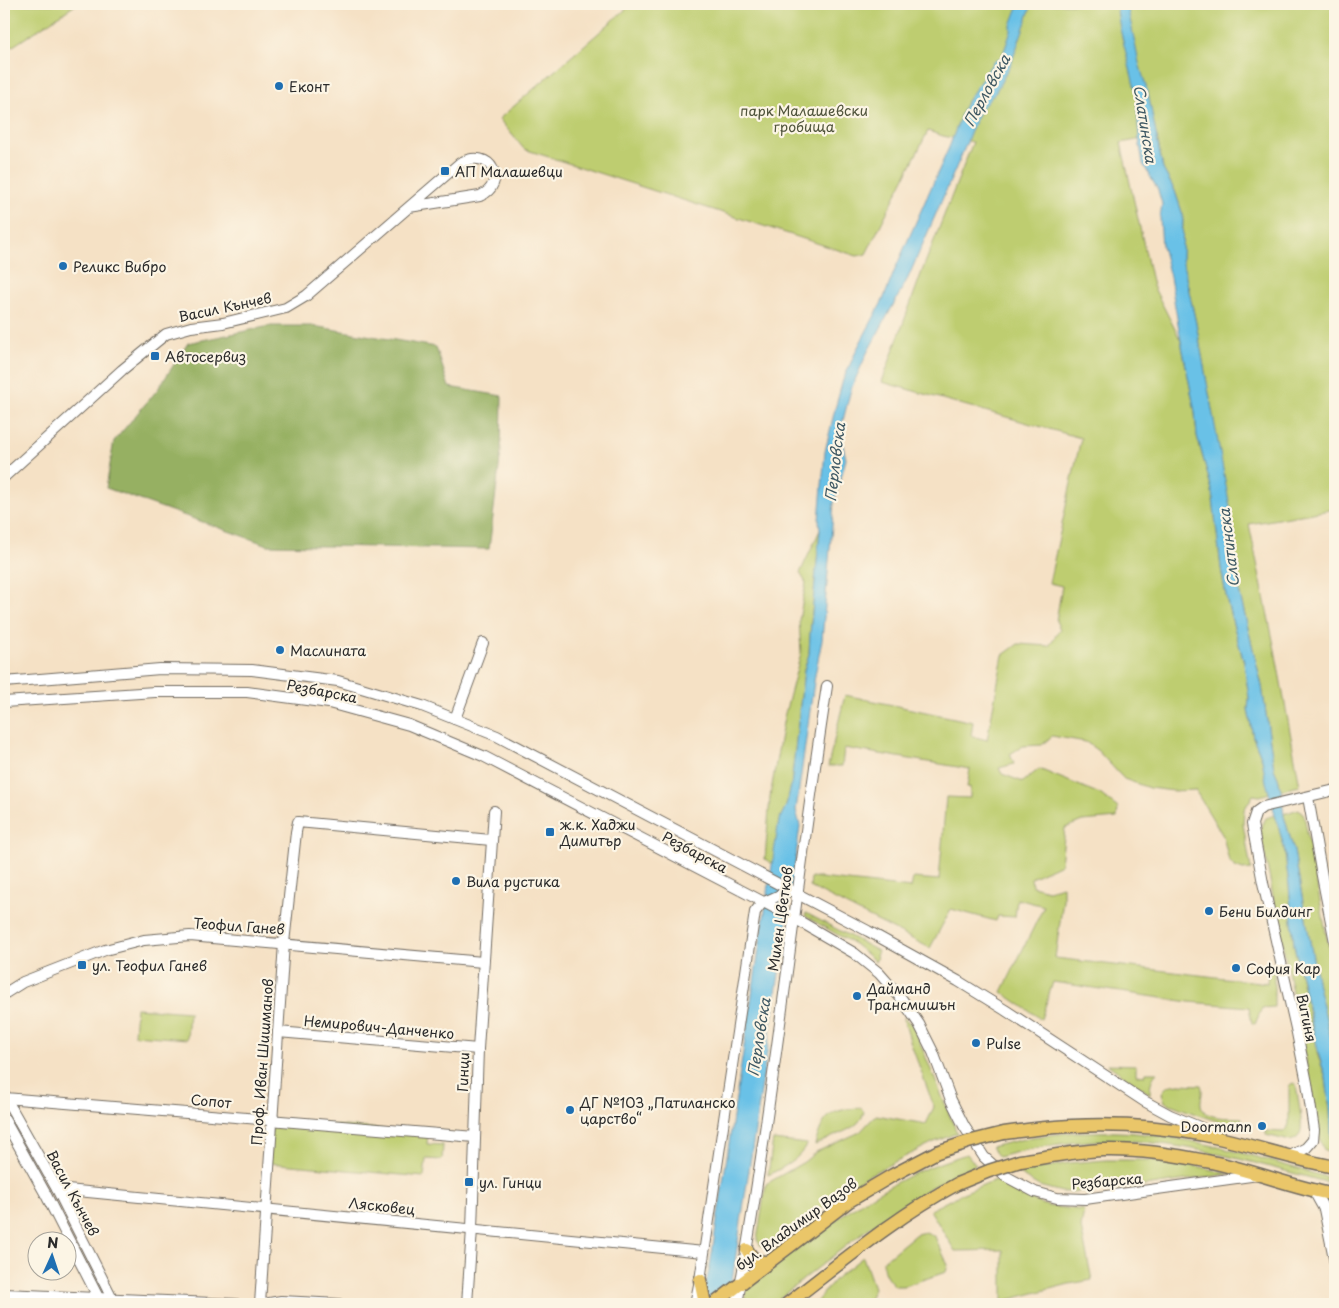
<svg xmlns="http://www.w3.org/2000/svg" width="1339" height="1308" font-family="'Playpen Sans',sans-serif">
<rect width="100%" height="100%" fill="#fcf5e5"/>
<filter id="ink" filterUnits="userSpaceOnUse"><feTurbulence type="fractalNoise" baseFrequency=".02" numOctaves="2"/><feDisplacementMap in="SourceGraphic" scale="10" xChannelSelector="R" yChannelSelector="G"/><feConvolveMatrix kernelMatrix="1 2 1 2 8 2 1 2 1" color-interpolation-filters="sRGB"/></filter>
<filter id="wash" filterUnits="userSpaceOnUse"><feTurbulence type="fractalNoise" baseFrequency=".0096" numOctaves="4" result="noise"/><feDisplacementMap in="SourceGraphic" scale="20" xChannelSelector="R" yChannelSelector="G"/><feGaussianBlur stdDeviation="1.12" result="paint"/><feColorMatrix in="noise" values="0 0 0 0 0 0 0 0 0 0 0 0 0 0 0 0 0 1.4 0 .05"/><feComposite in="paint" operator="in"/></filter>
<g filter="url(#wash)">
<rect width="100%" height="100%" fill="#f5e1c5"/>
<g fill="#becd6f" stroke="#747c4d">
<path d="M4,4h73l-73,48z"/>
<path d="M632,4h703v505l-86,15 26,126 25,136 -19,4 -3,-12 -4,-9 -12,-83 -23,-95 -2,-26 -25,-154 -16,-88 -14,-64 1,-44 -8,-24 -12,-22 -6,-33 -36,7 32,143 28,55 14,71 2,24 15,54 9,78 7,38 16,56 5,36 -1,11 5,28 9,22 8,34 -10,3 -7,-1 -9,15 -1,14 8,45 -8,1 -8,-3 -6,-6 -6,-25 -28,-46 -21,1 -25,-3 -25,-9 -26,-28 -12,-9 -34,-6 -10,9 -19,1 -13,8 4,10 -15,4 3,6 21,8 16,-13 61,25 18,14 -1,10 -35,3 -17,7 -4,36 -30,14 1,8 16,4 15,-4v14l-8,58 212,25 1,-12h6v36l-12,1 -7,16 -3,-1 -3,-16 -60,-5 -136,-20 -12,37 -39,-27 42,-86 -27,-7 -2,18 -17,-1 -2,5 -45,-12 -21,39 -120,-61 1,-10 100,11 2,-10 26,2 7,-83 24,1v-11h-3l3,-18 -126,-21 -2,18h-14l17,-71 128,27 -2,14 16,4 16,-85 15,-11 31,2 11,-17 -4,-8 6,-35 -13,-3 32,-145 -199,-56 42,-116 49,-124 -30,-6 -15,-5 -62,123 -9,2 -333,-107 -25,-30z"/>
<path d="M820,530l-10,104 -1,20 -5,16 -13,116 -5,21 -7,13 -6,44 -8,-5 5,-62 14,-80 17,-64 -2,-33 7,-37 -6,-10z"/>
<path d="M1299,809l5,6 31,166v73l-17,-68 -24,-135 -10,-35 -1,-2z"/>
<path d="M1275,815l9,32 5,38 5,60 24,111 8,22 4,32 2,43 -8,-2 -5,-14 -8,-49 -51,-258 6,-12z"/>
<path d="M806,913l72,38 -2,5 2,2 -3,3 -21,-17 -49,-28z"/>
<path d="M136,1008l53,4 -2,27 -53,-4z"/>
<path d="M903,1017l10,9 44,107 -25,10 -67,34 -35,24 -60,46 -9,-1 -4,-6 9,-56 38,-22 12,-10 44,-20 16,-17 50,9 8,-17 -23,-63z"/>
<path d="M1107,1064l29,1v10l9,1 1,-4h11c-6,8 -7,12 -7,22z"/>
<path d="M1294,1083l2,1c1,11 8,41 4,50 -2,4 -6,6 -10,7l-24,-6v-4l17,1 4,-3 2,-5v-37l2,-3z"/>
<path d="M1179,1084l22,1c3,7 -1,13 0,20 4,16 29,12 41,13v11l-44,-14 -33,-13 -3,-9c4,-8 9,-8 17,-9z"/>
<path d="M861,1108l3,4c-4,16 -21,19 -34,26 -5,2 -10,5 -15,7 8,-28 14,-36 46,-37z"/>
<path d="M272,1120l156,13 -1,11 16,1 -1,15 -16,-1 -2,18 -155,-14z"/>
<path d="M1075,1132c23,0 46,-1 69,2 62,6 122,26 182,43v5c-54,-14 -108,-31 -164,-38 -54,-8 -111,-2 -163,13l-8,-10 41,-10z"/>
<path d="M773,1140l34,4c-8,16 -23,23 -39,31z"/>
<path d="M967,1154l9,11 -43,21 -36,22 -36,26 -89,70h-28l3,-17c50,-38 99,-80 156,-108 21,-11 42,-18 64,-25z"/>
<path d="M1106,1160h54l41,7 28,7 -99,14 -38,3 -30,1 -23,-6 -22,-13 51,-10z"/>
<path d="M995,1180l21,13 31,13 37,4 -3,18 11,52 -23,4 -66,17v-51l-48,1 -25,-41 33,-17z"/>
<path d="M926,1232l9,5 13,28 -2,7 -42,14h-9c-7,-7 -13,-14 -12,-25l33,-27z"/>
<path d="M863,1257l11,31 -7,16h-54l4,-3 19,-23z"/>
</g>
<path fill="#96b062" stroke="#606e46" d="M270,326h43l123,21 13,40 53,9 -1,55 -12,98 -221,-4 -162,-57 8,-47 44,-52 30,-46z"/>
<g fill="#69c1e7" stroke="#4a7689">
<path d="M1019,4h13l-21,60 -16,29 -16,18 -14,36 -57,131 -41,75 -16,36 -11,43 6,27 -12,44 -12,137 -7,35 -19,135 4,16 -14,102 -53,346 -7,30h-25l9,-38 69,-446 7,-14 5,-20 13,-116 5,-16 1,-20 10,-104 -1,-10 6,-68 10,-43 8,-29 15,-33 25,-47 13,-33 54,-122 14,-39 29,-44 9,-5 9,-26v-6z"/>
<path d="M1116,4h11l12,59 9,30 15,76 12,22 8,24 -1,44 14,64 34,184 9,84 23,95 12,83 4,9 3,12 3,26 10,35 24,135 17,68v123l-3,-24 -2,-43 -4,-32 -7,-22 -25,-111 -5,-60 -5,-38 -18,-65 -4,-23 -9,-22 -5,-28 1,-11 -5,-36 -16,-56 -7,-38 -9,-78 -15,-54 -2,-24 -14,-71 -11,-64 -8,-31 -2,-28 2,-14 -4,-14 -15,-26 -4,-25 -3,-46 -16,-64z"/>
</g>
</g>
<g filter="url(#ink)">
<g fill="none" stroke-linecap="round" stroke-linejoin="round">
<defs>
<g id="minor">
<path d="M4,477l118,-107 44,-36 25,-7 32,-4 63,-15 20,-12 154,-133c32,-17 48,21 20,33l-71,11"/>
<path d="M4,682l156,-13 92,1 86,11 84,25 75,30 371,195 90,50 47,29 139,91 26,14 44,18"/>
<path d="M4,702l151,-10h92l82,11 80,22 74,31 311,162 60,35 25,20 22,25 18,26 14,28 18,48 13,26 20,31 21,19 30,16 22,6 28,1 173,-24"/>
<path d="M455,719l28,-76"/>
<path d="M1308,797l14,79 13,66"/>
<path d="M4,994l19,-12 82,-32 39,-10 46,-4 293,26"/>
<path d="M278,1032l200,17"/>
<path d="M4,1095l53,94 58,115"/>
<path d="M5,1098l470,39"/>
<path d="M4,1119l41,74 56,110"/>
<path d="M1290,1156l16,-8 7,-8 1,-10 -7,-47 -10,-50 -34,-150 -11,-59 4,-12 7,-5 72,-17"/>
<path d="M57,1189l647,63"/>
<path d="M1314,1191l10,18 11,54"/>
<path d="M4,1294l232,10"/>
<path d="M260,1304l24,-361 12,-111 2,-10 193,18"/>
<path d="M264,1304l17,-3 58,3"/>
<path d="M467,1304l5,-75 6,-180 16,-238"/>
<path d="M695,1304l5,-24 55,-368 7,-9 27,-12"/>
<path d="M737,1304c37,-205 58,-413 90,-618"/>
</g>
<g id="major">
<path d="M1004,1133c22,-3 45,-6 68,-7 43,-2 91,1 133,9 44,9 87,24 130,32"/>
<path d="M1020,1161c27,-4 55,-10 83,-11 35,-1 69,4 103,11 44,8 85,26 129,34"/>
<path d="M747,1250c6,10 10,12 22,12"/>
<path d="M700,1280l5,24"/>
<path d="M714,1304l135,-103 44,-26 44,-23"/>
<path d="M787,1304c55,-42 108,-87 170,-120"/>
</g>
</defs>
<use href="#minor" stroke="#726b61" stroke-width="12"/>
<use href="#major" stroke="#726b61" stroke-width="15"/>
<use href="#minor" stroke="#fff" stroke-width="10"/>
<use href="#major" stroke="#eac669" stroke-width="12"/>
<defs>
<g id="major-bridge">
<path d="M937,1152l31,-10 36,-9"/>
<path d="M957,1184l32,-13 31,-10"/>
</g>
</defs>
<use href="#major-bridge" stroke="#726b61" stroke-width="15" stroke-linecap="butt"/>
<use href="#major-bridge" stroke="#eac669" stroke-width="12"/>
</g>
</g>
<g fill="#1f6fb2" stroke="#fcf5e5" stroke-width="2">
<circle cx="279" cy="86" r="5"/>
<rect x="440" y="166" width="10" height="10" rx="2.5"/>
<circle cx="63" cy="266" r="5"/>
<rect x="150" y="351" width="10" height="10" rx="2.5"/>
<circle cx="280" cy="650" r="5"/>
<rect x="545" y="827" width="10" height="10" rx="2.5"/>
<circle cx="456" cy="881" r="5"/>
<circle cx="1209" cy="911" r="5"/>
<rect x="77" y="960" width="10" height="10" rx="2.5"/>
<circle cx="1236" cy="968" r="5"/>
<circle cx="857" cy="996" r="5"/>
<circle cx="976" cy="1043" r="5"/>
<circle cx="570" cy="1110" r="5"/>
<circle cx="1262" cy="1126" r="5"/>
<rect x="464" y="1177" width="10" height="10" rx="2.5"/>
</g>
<g text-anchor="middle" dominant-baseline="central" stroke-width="4.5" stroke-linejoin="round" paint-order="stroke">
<g font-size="14" fill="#2b2b2b" stroke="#fcf5e5" text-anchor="start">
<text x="289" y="86">Еконт</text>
<text x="455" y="171">АП Малашевци</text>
<text x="73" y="266">Реликс Вибро</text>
<text x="165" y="356">Автосервиз</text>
<text x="290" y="650">Маслината</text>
<text x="560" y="824">ж.к. Хаджи<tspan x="560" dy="16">Димитър</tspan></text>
<text x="466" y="881">Вила рустика</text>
<text x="1219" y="911">Бени Билдинг</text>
<text x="92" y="965">ул. Теофил Ганев</text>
<text x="1246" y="968">София Кар</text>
<text x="867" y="988">Дайманд<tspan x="867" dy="16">Трансмишън</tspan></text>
<text x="986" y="1043">Pulse</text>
<text x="580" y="1102">ДГ №103 „Патиланско<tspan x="580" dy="16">царство“</tspan></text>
<text x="1252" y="1126" text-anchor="end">Doormann</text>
<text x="479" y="1182">ул. Гинци</text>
</g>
<g font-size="14" fill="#50543c" stroke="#fcf5e5">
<text x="804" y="110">парк Малашевски<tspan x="804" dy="16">гробища</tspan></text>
</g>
<g font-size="14" fill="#2b2b2b" stroke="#fcf5e5">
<text transform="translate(225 307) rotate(-12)">Васил Кънчев</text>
<text transform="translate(322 691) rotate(11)">Резбарска</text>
<text transform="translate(695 852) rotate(28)">Резбарска</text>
<text transform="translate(780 919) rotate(-82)">Милен Цветков</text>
<text transform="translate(239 926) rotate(4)">Теофил Ганев</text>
<text transform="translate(1307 1018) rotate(78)">Витиня</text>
<text transform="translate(379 1027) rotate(5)">Немирович-Данченко</text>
<text transform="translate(262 1062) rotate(-86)">Проф. Иван Шишманов</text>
<text transform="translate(463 1072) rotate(-88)">Гинци</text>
<text transform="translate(211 1101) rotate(5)">Сопот</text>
<text transform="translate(1107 1181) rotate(-5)">Резбарска</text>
<text transform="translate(73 1193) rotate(62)">Васил Кънчев</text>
<text transform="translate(382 1206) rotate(6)">Лясковец</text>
<text transform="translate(796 1224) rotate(-36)">бул. Владимир Вазов</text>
</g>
<g font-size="15" font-style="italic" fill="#3e5863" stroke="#fcf5e5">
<text transform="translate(986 90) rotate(-61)">Перловска</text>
<text transform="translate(1146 124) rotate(81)">Слатинска</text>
<text transform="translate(834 462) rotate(-83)">Перловска</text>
<text transform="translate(1228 548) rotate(-97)">Слатинска</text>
<text transform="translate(758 1037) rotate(-81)">Перловска</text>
</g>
</g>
<rect width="1339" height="1308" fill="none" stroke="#fcf5e5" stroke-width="20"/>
<g transform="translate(52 1256) rotate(3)"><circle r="24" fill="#fcf5e5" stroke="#a8a49b"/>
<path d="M0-4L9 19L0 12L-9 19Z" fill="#1f6fb2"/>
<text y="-8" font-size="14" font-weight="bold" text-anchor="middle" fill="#2b2b2b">N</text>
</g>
</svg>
